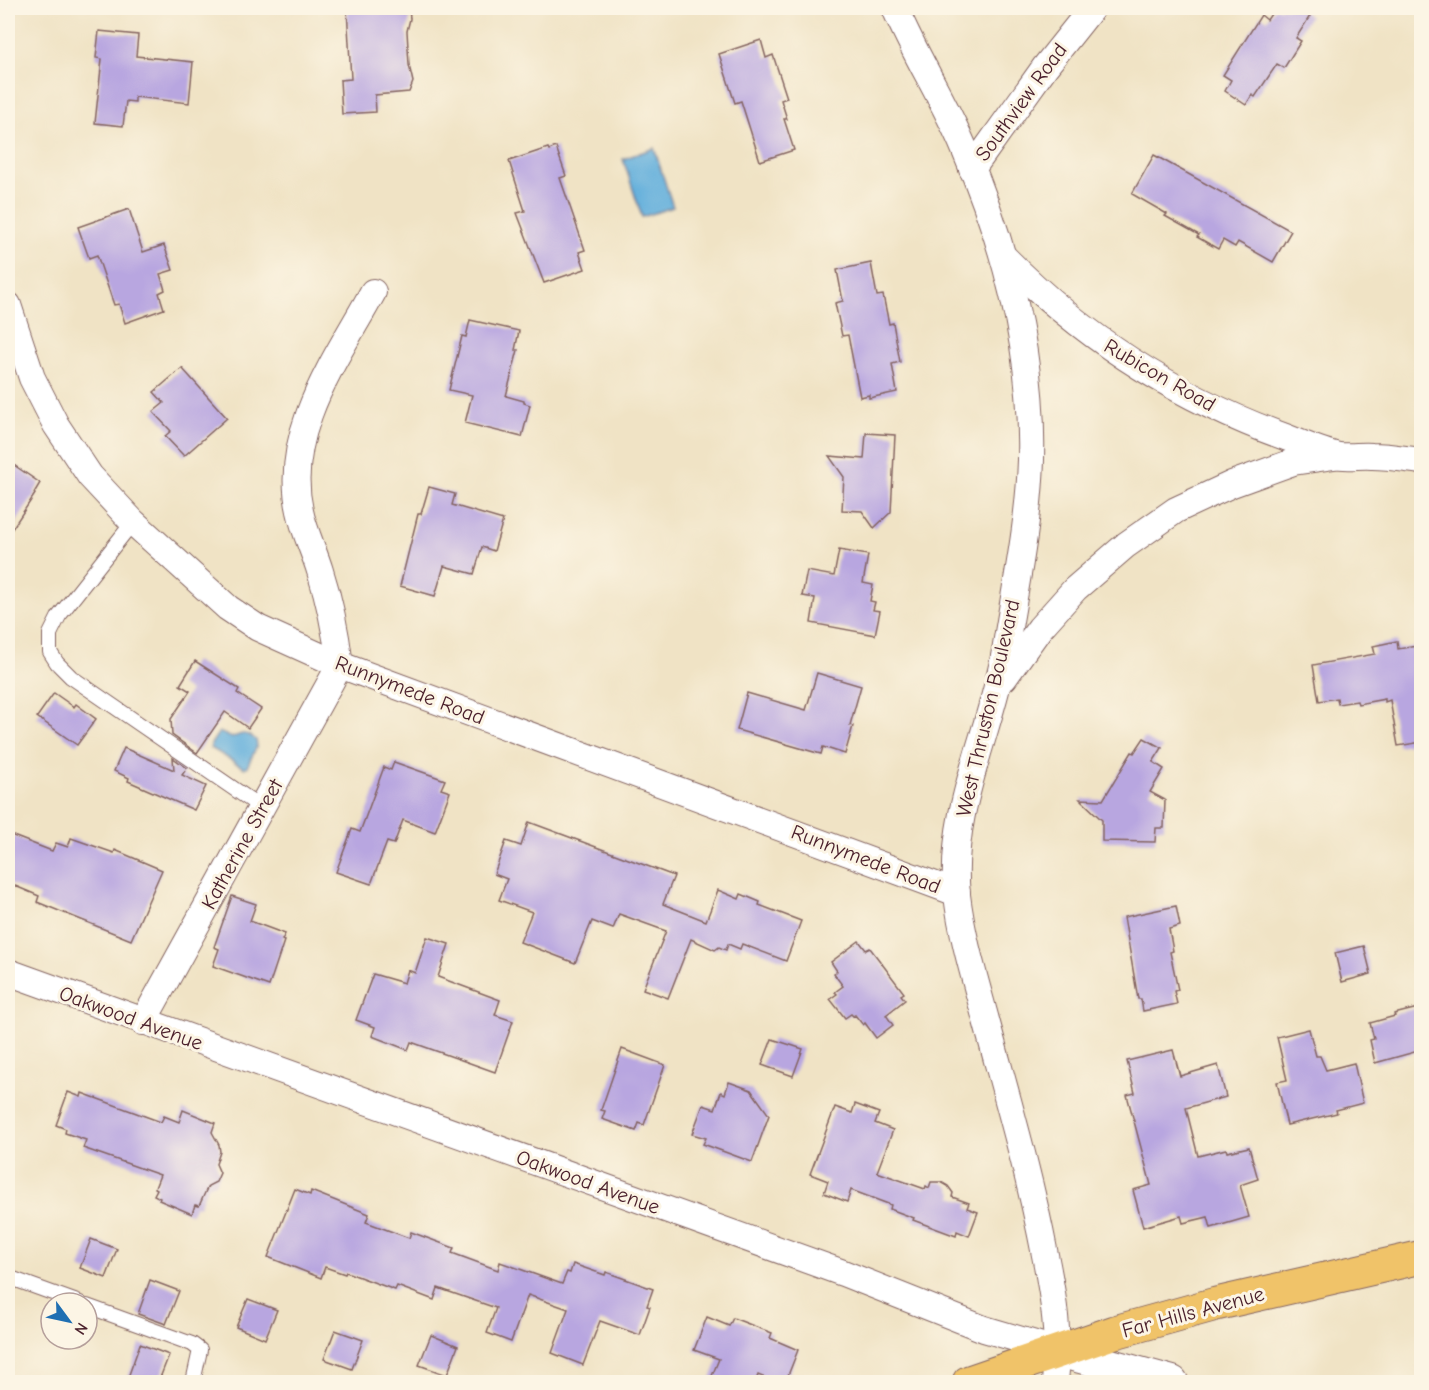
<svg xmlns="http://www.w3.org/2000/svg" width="1429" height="1390" font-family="'Comic Neue',sans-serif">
<rect width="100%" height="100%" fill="#fcf5e5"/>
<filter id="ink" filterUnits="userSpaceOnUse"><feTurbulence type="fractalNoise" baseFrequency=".0167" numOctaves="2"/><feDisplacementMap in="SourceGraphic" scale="12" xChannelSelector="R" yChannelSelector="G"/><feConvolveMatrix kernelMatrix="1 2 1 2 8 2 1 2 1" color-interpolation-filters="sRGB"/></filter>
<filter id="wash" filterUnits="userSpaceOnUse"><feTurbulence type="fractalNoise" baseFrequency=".008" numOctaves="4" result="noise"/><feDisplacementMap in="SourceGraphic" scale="24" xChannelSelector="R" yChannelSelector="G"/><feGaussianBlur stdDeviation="1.35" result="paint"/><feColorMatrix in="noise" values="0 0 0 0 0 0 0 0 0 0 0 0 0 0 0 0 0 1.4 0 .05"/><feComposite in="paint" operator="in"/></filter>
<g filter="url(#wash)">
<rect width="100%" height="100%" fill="#f0e3c5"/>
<g fill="#62afdc" stroke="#566784" stroke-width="1.5">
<path d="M654,148l19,59 -31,10 -19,-58z"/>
<path d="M219,732l13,6c10,-5 15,-6 24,2l1,6 -10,21 -3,1 -33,-20v-4z"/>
</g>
<g id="blocks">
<g fill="#b8a6e0">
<path d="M347,8h62l1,11 -3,12 2,34 4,17 -4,10 -34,3 1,17 -34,2 -2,-34 11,-1z"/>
<path d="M1275,8h22l13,8 -14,22 5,3 -17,27 -7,-4 -22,33 -3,-2 -6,10 -21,-14 6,-11 -8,-5 38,-60 6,5z"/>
<path d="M99,31l39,4 -2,21 57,6 -4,41 -54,-6v5l-9,-1 -3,25 -28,-3 7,-64 -6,-1z"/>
<path d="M761,40l5,18 7,-3 14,43 -6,2 6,19h-3l10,31 -34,11 -19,-60 -6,2 -16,-49z"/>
<path d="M556,147l10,29 -6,2 25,72 -6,2 6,17 -41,14 -27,-70 8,-2 -16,-50 39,-13 1,2z"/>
<path d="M1154,155l137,76 -18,31 -35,-20 -3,5 -12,-7 -5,9 -21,-12 2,-2 -34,-19 2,-2 -35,-20z"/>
<path d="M129,209l14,43 21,-7 9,25 -13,4 5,16 -6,3 5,16 -39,14 -6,-19 -5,1 -17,-50 -8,3 -11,-31z"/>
<path d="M871,263l6,33 6,-1 6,29 4,-1 7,39 -8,2 5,28 -28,6v-3l-9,2 -12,-62 -6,1 -7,-33 8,-2 -6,-31z"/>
<path d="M470,320l49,11 -4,19h3l-12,46 18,5v2l6,2 -8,32 -57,-14 7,-28 -23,-5 13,-54 4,1z"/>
<path d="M182,368l45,50 -43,38 -19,-20 6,-5 -18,-19 11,-9 -10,-11z"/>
<path d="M866,433l29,2 -4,77 -17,16 -12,-17 -20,-1 2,-33 -15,-21 35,3z"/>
<path d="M8,461l32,22 -6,10 1,1 -27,41z"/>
<path d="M429,487l26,7 -3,11 51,15 -9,31 -12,-4 -8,27 -30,-8 -9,30 -35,-10 18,-72h3z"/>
<path d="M839,550l29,5 -5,28 10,2 -3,16 5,1 -2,8 7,1 -5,24 -64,-12 4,-25 -13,-2 5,-25 27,5z"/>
<path d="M1397,641l1,8 19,-3 5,24v72l-24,4 -8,-46 -5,2v-3l-27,5 -1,-3 -19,3 -1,-6 -18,3 -6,-36 62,-11 -2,-8z"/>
<path d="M195,661l44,28 -2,4 24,16 -13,19 -23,-16 -28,41 -25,-18 -1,-16 19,-28 -10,-6z"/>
<path d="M817,673l44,13 -11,39 3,1 -8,28 -22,-7 -2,7 -84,-24 10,-37 59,17z"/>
<path d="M54,693l20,14 2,-3 20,15 -19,26 -40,-28z"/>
<path d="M1144,738l18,10 -9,14 11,7 -14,23 15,8 -1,28h-8l-1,14 -53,-1v-21l-22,-21 23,1 29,-48 2,1z"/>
<path d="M124,748l50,22 -1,-12 14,10 -5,7 24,11 -12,24 -66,-29 1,-3 -15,-7z"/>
<path d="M394,762l51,18 -4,9 9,3 -15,40 -32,-12 -9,24 -7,-2 -16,42 -35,-12 16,-43 8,3 24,-65 7,3z"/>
<path d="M529,822l145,54 -11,28 43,17 12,-31 21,9 2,-5 19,8 -1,3 42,16 -15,40 -44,-17 -2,5 -12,-5 -2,6 -7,-3 -4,3 -24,-11 -23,59 -25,-9 23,-58 -47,-17 -6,15 -21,-8 -17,42 -55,-21 12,-30 -33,-12 8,-21 -13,-5 12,-33 15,5z"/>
<path d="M8,834l44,17 4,-8 12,4 3,-9 43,15 1,-3 47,20 -31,70 -94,-38 2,-6 -31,-13z"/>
<path d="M232,896l24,8 -6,17 35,13 -3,6 2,1 -15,45 -56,-20 6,-17 -5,-2z"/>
<path d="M1176,906l4,20 -11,3 4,22 -3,1 8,38 -4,1 3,13 -34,7 -2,-12h-3l-14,-82z"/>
<path d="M427,937l22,7 -11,33 62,23 -5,15 18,6 -18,51 -84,-30 -3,8 -36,-14 3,-9 -19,-7 17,-46 31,9 4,-13 7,3z"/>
<path d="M859,941l7,9 4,-2 34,45 -3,2 4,5 -19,15 7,10 -17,13 -11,-15 -2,2 -8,-10 -2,1 -2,-2 -6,4 -15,-19 7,-5 -2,-2 8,-6 -9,-12 3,-3 -6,-9z"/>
<path d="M1364,946l7,28 -29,8 -7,-29z"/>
<path d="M1422,1007v43l-47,13 -5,-23 4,-1 -4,-16 25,-7 -1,-2z"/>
<path d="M1309,1029l7,27h4l6,14 28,-7 9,40 -27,7 1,3 -50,12 -10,-43 10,-2 -10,-43z"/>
<path d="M772,1039l31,10 -10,27 -31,-11z"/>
<path d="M622,1049l43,16 -21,60 -5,-2 -3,8 -34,-12 3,-8 -4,-1z"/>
<path d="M1173,1050l7,26 38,-11 8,32 -40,11 12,48 28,-7 1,3 22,-5 9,32 -18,6 9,32 -38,11 -3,-11 -25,6 -2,-7 -38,11 -10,-37 18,-5 -24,-90 8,-2 -8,-32z"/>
<path d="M729,1082l22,8 18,25 -17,47 -49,-18 3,-6 -14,-4 11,-29 12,4 6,-17 4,2z"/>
<path d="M68,1092l13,5 1,-4 79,29 3,-6 15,6 4,-12 32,13 -3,9 7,13 1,7 -4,12 4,9 -4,9 -8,4 -9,20 -4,-1 -3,9 -33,-14 1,-2 -6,-3 3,-6 -2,-1 5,-13 -77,-27 3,-8 -21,-7 1,-4 -10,-4z"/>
<path d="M855,1104l24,9 -4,10 18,7 -16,42 48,17 1,-3 3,2 2,-6h10l7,4 5,7 -1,4 17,6 -2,5 11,4 -9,24 -12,-5 -1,5 -43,-16 1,-2 -24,-9 1,-4 -40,-15 -4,12 -23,-9 4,-12 -18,-7 25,-67 17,6z"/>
<path d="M295,1189l15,6 1,-4 58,23 -3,8 43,16 2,-6 43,16 -2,5 46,17 2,-8 62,22 5,-12 3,1 3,-9 32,11 1,-3 47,17 -6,17 3,1 -10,28 -40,-14 -17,44 -31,-12 16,-44 -40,-14 -17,47 -24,-9 9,-25 -58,-20 -4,12 -37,-14 -2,4 -49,-18 -1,2 -20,-7 -4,11 -53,-21z"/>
<path d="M91,1239l26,10 -11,29 -26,-10z"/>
<path d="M150,1280l29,11 -13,33 -28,-10z"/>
<path d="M248,1299l29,11 -12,29 -29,-12z"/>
<path d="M707,1317l22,9 4,-8 39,15 -2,5 28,12 -13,33h-7l-20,-8 -3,8h-46l10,-24 -25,-9z"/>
<path d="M335,1330l28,10 -11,29 -28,-10z"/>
<path d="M431,1335l27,11 -11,29 -28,-10z"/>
<path d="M140,1344l29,11 -11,28h-32z"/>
</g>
</g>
</g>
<g filter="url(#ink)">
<use href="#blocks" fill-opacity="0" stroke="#846461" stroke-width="1.5"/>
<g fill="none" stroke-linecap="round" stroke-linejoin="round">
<defs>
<g id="service">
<path d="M133,522l-74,94 -9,18v18l7,11 14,14 191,131"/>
<path d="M8,1277l72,26"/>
<path d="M87,1306l105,38 8,6 -7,32"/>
</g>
<g id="minor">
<path d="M895,8c20,48 49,92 69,140 42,99 70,204 67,312 -2,64 -16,128 -26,191 -14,81 -57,160 -48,244 5,42 18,84 29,125 21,78 44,156 59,235 9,44 15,83 10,127"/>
<path d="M972,169l73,-102 47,-59"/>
<path d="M1005,258c81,82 174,141 283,180 15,6 31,13 47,17 11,3 25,0 37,1 16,0 33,3 50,5"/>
<path d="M8,305l24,73 24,47 34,51 43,46 95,86 30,20 82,37 617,228"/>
<path d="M1004,678l36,-50 35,-39 51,-44 50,-35 56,-26 61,-22 41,-6"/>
<path d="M8,972l835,301 141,56 75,22"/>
<path d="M143,1022l197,-357c-4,-32 -10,-63 -20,-94 -6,-20 -16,-40 -20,-60 -18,-79 37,-153 73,-219"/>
</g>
<path id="tertiary" d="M1059,1351l113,31"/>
<path id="primary" d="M969,1382l146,-50 101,-28 206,-47"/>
</defs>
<use href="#service" stroke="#846461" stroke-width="16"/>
<use href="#minor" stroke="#846461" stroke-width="28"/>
<use href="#tertiary" stroke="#846461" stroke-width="34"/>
<use href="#primary" stroke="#846461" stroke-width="35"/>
<use href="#service" stroke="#fff" stroke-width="14"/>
<use href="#minor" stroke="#fff" stroke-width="26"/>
<use href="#tertiary" stroke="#fff" stroke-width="32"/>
<use href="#primary" stroke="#f0c369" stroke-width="33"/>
</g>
</g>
<g text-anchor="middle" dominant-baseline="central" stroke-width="6" stroke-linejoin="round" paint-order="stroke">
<g font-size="21" fill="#4a1f2b" stroke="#fcf5e5">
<text transform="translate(1021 102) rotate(-54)">Southview Road</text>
<text transform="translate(1160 375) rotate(30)">Rubicon Road</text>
<text transform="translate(410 690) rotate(21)">Runnymede Road</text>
<text transform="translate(988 708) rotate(-77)">West Thruston Boulevard</text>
<text transform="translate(242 844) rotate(-61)">Katherine Street</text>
<text transform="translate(866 859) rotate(21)">Runnymede Road</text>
<text transform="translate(131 1018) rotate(20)">Oakwood Avenue</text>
<text transform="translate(588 1182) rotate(20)">Oakwood Avenue</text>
<text transform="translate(1193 1312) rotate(-15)">Far Hills Avenue</text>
</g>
</g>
<rect width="1429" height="1390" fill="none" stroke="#fcf5e5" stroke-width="30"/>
<g transform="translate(69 1321) rotate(123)"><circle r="28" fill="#fcf5e5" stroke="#b59f9b" stroke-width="1.5"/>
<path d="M0-4.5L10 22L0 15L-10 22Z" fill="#1f6fb2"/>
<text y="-9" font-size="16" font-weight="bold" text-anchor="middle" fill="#4a1f2b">N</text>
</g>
</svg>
